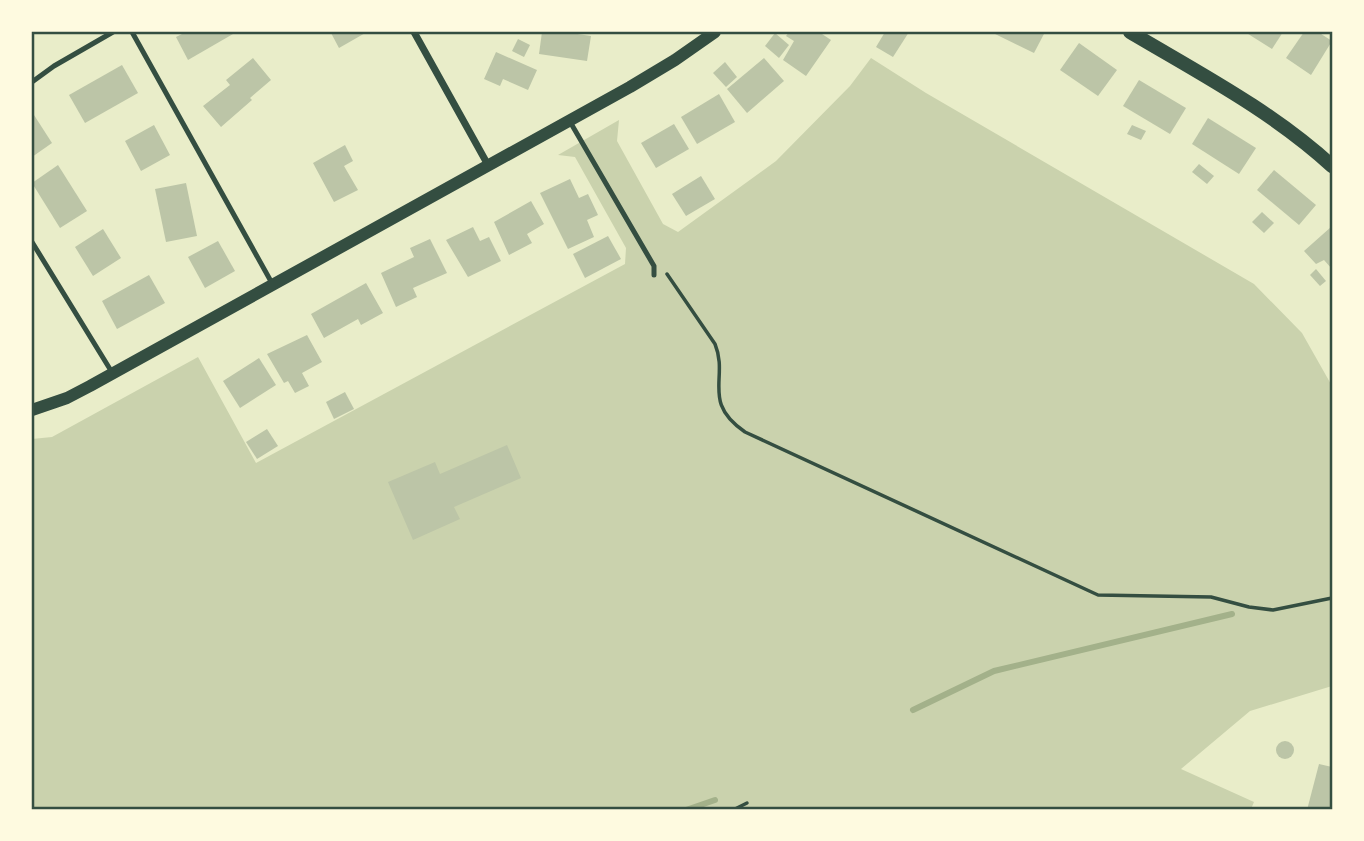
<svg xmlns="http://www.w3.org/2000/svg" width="1364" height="841" font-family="Jost,sans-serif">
<rect width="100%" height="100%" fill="#e9edc9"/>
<path fill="#cad2ad" d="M871,58l55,35 328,191 48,49 30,53v300l-82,25 -69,58 73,33 -3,7 -1219,1v-371l20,-2 146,-80 58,106 369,-199 1,-16 -51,-91 -17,-2 61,-35 -2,21 46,83 15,8 98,-71 74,-75z"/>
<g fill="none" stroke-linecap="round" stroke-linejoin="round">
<g stroke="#a3b18a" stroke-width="6">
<path d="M913,710l81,-39 238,-57"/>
<path d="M436,810h84"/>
<path d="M686,810l29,-10"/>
</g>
</g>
<g fill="#bcc5a7">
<path d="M186,32h45l2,2 -45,26 -12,-23z"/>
<path d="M333,32h34l-28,16 -8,-15z"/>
<path d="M542,32h22l27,4 -4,25 -48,-7z"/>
<path d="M789,32h30l12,8 -25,36 -23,-16 11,-19 -8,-5z"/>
<path d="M885,32h24l-16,25 -17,-10z"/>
<path d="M991,32h54l-11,21z"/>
<path d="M1245,32h38l-11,17z"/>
<path d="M1304,32h14l14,9 -21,34 -25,-17z"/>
<path d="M775,33l14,12 -10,13 -14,-12z"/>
<path d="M518,39l12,6 -6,12 -12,-6z"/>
<path d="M1079,43l38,27 -19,26 -38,-26z"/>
<path d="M496,52l41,18 -9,20 -25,-11 -3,7 -16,-7z"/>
<path d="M253,58l18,22 -21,18 2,2 -31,27 -18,-21 27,-21 -4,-5z"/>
<path d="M764,58l20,23 -37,32 -20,-24z"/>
<path d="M725,62l12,15 -11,10 -13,-14z"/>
<path d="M122,65l16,28 -53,30 -16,-28z"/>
<path d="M1139,80l47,28 -16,26 -47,-28z"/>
<path d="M719,94l16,28 -38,22 -16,-27z"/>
<path d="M34,115l18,28 -20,14v-41z"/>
<path d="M1208,118l48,30 -17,26 -47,-30z"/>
<path d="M674,124l15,25 -33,19 -15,-25z"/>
<path d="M154,125l16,30 -29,16 -16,-30z"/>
<path d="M1132,125l14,6 -5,9 -14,-6z"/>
<path d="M345,145l8,16 -9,5 14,24 -24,12 -21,-39z"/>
<path d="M1199,164l15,12 -7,8 -15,-12z"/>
<path d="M58,165l29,46 -27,17 -28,-45z"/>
<path d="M1274,170l42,35 -17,20 -42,-35z"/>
<path d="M701,176l14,23 -29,17 -14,-22z"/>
<path d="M570,179l9,19 9,-4 10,21 -11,5 7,17 -26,12 -28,-56z"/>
<path d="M186,183l11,53 -31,6 -11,-53z"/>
<path d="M531,201l13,23 -17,10 5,9 -23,12 -15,-33z"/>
<path d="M1262,212l12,11 -10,10 -12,-11z"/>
<path d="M473,227l7,14 9,-4 12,24 -33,16 -22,-37z"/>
<path d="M1331,227l1,2v40l-8,-9 -8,4 -12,-13z"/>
<path d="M103,229l18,29 -28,18 -18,-29z"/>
<path d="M608,236l13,23 -36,19 -12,-24z"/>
<path d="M430,239l17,34 -34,15 4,9 -21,10 -15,-34 33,-16 -4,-9z"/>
<path d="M218,241l17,30 -30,17 -17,-31z"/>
<path d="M1316,269l10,12 -6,5 -10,-11z"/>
<path d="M149,275l16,28 -48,26 -15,-28z"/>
<path d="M366,283l17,30 -22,12 -3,-6 -34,19 -13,-24z"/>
<path d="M307,335l15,27 -20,11 7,13 -14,7 -7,-12 -4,2 -17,-29z"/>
<path d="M259,358l17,27 -36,23 -17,-27z"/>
<path d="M345,392l9,17 -20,10 -8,-17z"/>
<path d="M267,429l11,17 -21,13 -11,-17z"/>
<path d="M507,445l14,33 -67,29 6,12 -47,21 -25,-58 47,-20 5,12z"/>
<circle cx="1285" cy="750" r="9"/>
<path d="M1319,764l13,3v43h-25z"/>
</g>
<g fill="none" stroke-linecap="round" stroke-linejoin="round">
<g stroke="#344e41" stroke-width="3.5">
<path d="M667,274l48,70c14,34 -14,58 30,88l353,163 113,2 38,10 24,3 59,-12"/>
<path d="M733,810l14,-7"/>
</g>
<g stroke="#344e41" stroke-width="5">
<path d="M132,32l141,253"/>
<path d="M32,82l22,-16 59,-34"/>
<path d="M569,120l85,146v9"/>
<path d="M32,242l81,132"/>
</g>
<path stroke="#344e41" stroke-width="7" d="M414,32l74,133"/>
<path stroke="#344e41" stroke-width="12" d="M32,410l35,-12 23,-12 540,-299 45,-27 40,-28"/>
<path stroke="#344e41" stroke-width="14" d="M1130,32c69,41 142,79 202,134"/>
</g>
<rect width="1364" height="841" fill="none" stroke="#fefae0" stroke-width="66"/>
<rect x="33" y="33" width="1298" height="775" fill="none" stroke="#344e41" stroke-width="2.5"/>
</svg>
